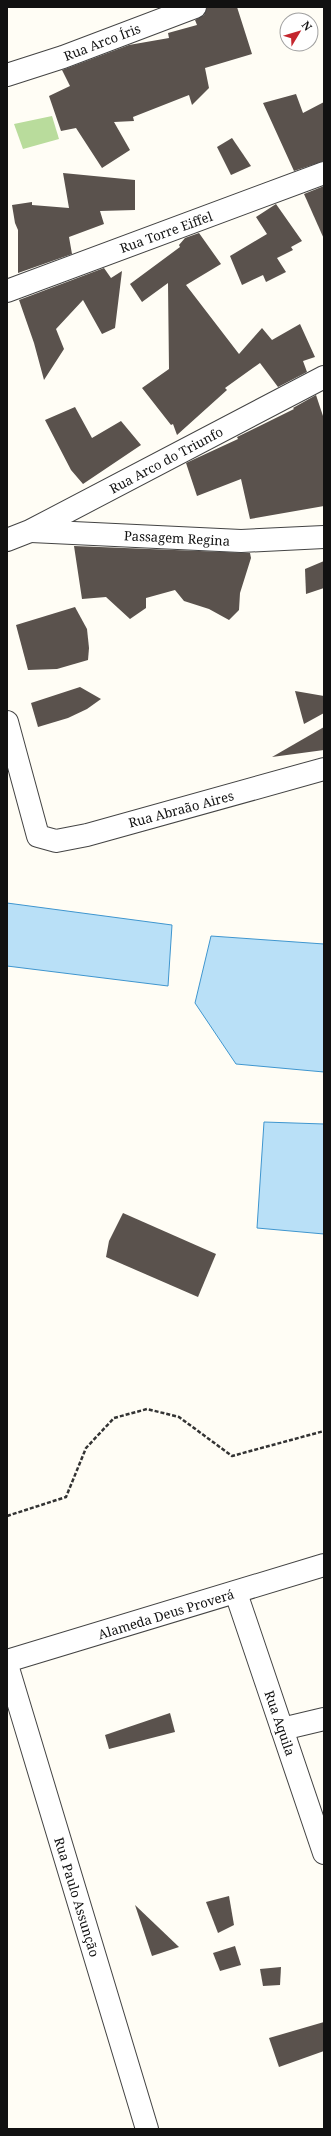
<svg xmlns="http://www.w3.org/2000/svg" width="331" height="2136" font-family="'Noto Serif',serif">
<rect width="100%" height="100%" fill="#fffdf5"/>
<path fill="#b9dc9c" d="M52,116l7,23 -36,10 -9,-25z"/>
<g fill="#b9e0f7" stroke="#3f96cf">
<path d="M7,903l165,22 -4,61 -161,-20z"/>
<path d="M211,936l113,8v128l-88,-8 -41,-61z"/>
<path d="M264,1122l60,2v110l-67,-6z"/>
</g>
<g fill="#5a524d">
<path d="M207,7h30l15,47 -47,14 4,20 -17,17 -3,-10 -56,22 1,4 -20,1 16,28 -28,18 -26,-40 -15,3 -12,-35 21,-10 -8,-16 67,-25 40,-7 -1,-5 29,-8 -2,-5 9,-5z"/>
<path d="M296,94l7,19 21,-11v59l-30,10 -31,-68z"/>
<path d="M232,138l19,28 -20,9 -14,-28z"/>
<path d="M63,173l72,7v30l-35,1 4,13 -35,13 3,17 -54,19v-43l-3,-7 -3,-18 20,-3v3l37,3z"/>
<path d="M324,186v53l-20,-45z"/>
<path d="M276,204l26,37 -11,6 2,3 -16,8 9,14 -20,10 -3,-7 -21,10 -12,-29 37,-22 -11,-17z"/>
<path d="M199,233l22,31 -35,21 53,69 23,-26 10,12 28,-16 15,33 -12,4 4,11 -29,15 -18,-24 -35,25 2,2 -50,45 -4,-11 -2,1 -29,-37 27,-19 -1,-86 -26,19 -12,-18 50,-37 -1,-2 6,-7z"/>
<path d="M104,268l7,10 11,-7 -7,57 -13,6 -19,-34 -27,29 8,20 -20,31 -10,-37 -15,-43z"/>
<path d="M316,395l8,24v87l-74,13 -9,-40 -44,17 -11,-33 52,-24 -1,-2 57,-28 -1,-1z"/>
<path d="M75,407l17,31 29,-17 20,24 -58,39 -12,-14 -26,-50z"/>
<path d="M74,546l176,7 1,5 -11,35 -1,17 -10,10 -20,-11 -25,-8 -9,-11 -29,8v10l-16,11 -24,-22 -24,2z"/>
<path d="M324,561v27l-18,6 -1,-25z"/>
<path d="M75,607l12,22 2,19 -1,12 -31,9 -29,1 -12,-45z"/>
<path d="M80,687l21,12 -14,10 -19,9 -30,9 -7,-24z"/>
<path d="M295,691l29,5v17l-20,11z"/>
<path d="M324,727v23l-52,7z"/>
<path d="M123,1213l93,41 -18,43 -92,-40 3,-16z"/>
<path d="M170,1713l5,19 -66,17 -4,-14z"/>
<path d="M229,1896l5,29 -16,8 -12,-31z"/>
<path d="M135,1905l44,42 -27,9z"/>
<path d="M235,1946l6,19 -21,6 -7,-18z"/>
<path d="M281,1967l-1,18 -17,1 -3,-17z"/>
<path d="M324,2022v29l-45,16 -10,-29z"/>
</g>
<g fill="none" stroke-linecap="round" stroke-linejoin="round">
<defs>
<g id="minor">
<path d="M7,75l56,-18 132,-50"/>
<path d="M7,291l317,-118"/>
<path d="M31,531l210,10 83,-4"/>
<path d="M7,540l23,-9 294,-154"/>
<path d="M7,722l31,114 18,5 31,-6 237,-66"/>
<path d="M236,1593l88,260"/>
<path d="M7,1661l317,-96"/>
<path d="M282,1729l42,-10"/>
</g>
<path id="tertiary" d="M7,1665l140,464"/>
</defs>
<use href="#minor" stroke="#444" stroke-width="24"/>
<use href="#tertiary" stroke="#444" stroke-width="24"/>
<path stroke="#333" stroke-width="2.5" stroke-dasharray="4 2" stroke-linecap="butt" d="M7,1516l59,-19 20,-49 28,-30 33,-9 32,8 53,39 92,-25"/>
<use href="#minor" stroke="#fff" stroke-width="22"/>
<use href="#tertiary" stroke="#fff" stroke-width="22"/>
</g>
<g text-anchor="middle" dominant-baseline="central" stroke-width="4" stroke-linejoin="round" paint-order="stroke">
<g font-size="13" fill="#111" stroke="#fff">
<text transform="translate(102 42) rotate(-21)">Rua Arco Íris</text>
<text transform="translate(166 232) rotate(-20)">Rua Torre Eiffel</text>
<text transform="translate(166 460) rotate(-28)">Rua Arco do Triunfo</text>
<text transform="translate(177 538) rotate(3)">Passagem Regina</text>
<text transform="translate(181 809) rotate(-15)">Rua Abraão Aires</text>
<text transform="translate(166 1614) rotate(-17)">Alameda Deus Proverá</text>
<text transform="translate(280 1723) rotate(71)">Rua Aquila</text>
<text transform="translate(77 1897) rotate(73)">Rua Paulo Assunção</text>
</g>
</g>
<rect width="331" height="2136" fill="none" stroke="#111111" stroke-width="16"/>
<g transform="translate(299 32) rotate(52)"><circle r="19" fill="#ffffff" stroke="#a0a0a0"/>
<path d="M0-3L7 15L0 10L-7 15Z" fill="#c4262e"/>
<text y="-6" font-size="11" font-weight="bold" text-anchor="middle" fill="#111111">N</text>
</g>
</svg>
